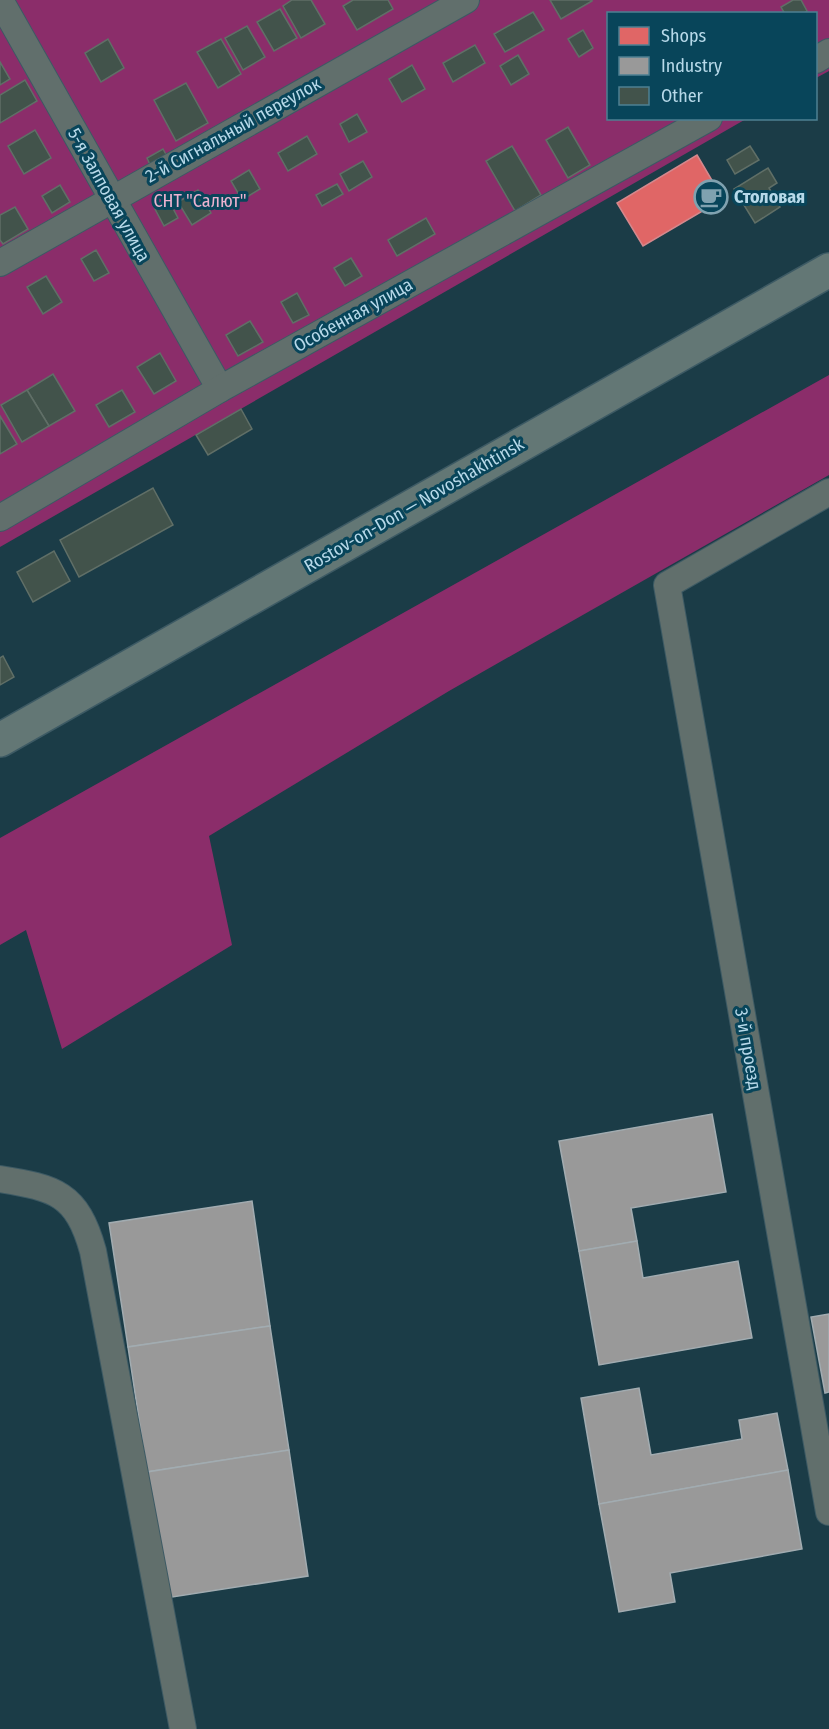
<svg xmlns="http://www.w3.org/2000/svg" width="829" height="1729" font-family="'Fira Sans Condensed',sans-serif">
<rect width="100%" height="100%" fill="#1b3c47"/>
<g fill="#8b2d6a">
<path d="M0,0h829v71l-13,7v-64h-208v104l138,1 -746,428z"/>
<path d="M829,375v100l-380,216 -240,145 23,109 -170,104 -36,-119 -26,15v-107z"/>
</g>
<path fill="#e06666" stroke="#d4888d" stroke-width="1.5" d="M697,155l26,44 -80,47 -26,-43z"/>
<g fill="#999" stroke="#a2acb1" stroke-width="1.5">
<path d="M712,1114l14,78 -95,16 6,33 -58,10 -20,-110z"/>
<path d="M252,1201l18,125 -142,21 -19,-124z"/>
<path d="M637,1241l6,37 95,-17 14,77 -153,27 -20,-114z"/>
<path d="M829,1314v78l-4,1 -14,-76z"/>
<path d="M270,1326l19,124 -142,22 -19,-125z"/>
<path d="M639,1388l12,67 91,-16 -3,-19 38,-7 11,57 -189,34 -18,-106z"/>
<path d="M289,1450l19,126 -142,22 -19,-126z"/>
<path d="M788,1470l14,79 -132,24 5,29 -56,10 -20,-108z"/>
</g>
<g fill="#42534b" stroke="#606f67" stroke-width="1.5">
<path d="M292,0h19l14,24 -24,14 -18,-32z"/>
<path d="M353,0h35l5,9 -36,21 -14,-24z"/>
<path d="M550,0h42v1l-31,18z"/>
<path d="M793,0h8l6,11 -4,3h-18l-4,-7z"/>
<path d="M280,9l17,29 -23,13 -17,-29z"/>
<path d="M533,12l11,18 -39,22 -11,-18z"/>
<path d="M247,26l18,31 -22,13 -18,-32z"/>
<path d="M583,30l10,18 -14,9 -11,-18z"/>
<path d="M108,39l16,29 -23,14 -16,-29z"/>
<path d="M221,39l20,35 -23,14 -21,-36z"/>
<path d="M475,45l10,18 -32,19 -10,-19z"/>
<path d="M518,55l11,19 -18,11 -11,-19z"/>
<path d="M0,62l10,17 -10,6z"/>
<path d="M412,65l13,24 -23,13 -13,-23z"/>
<path d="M25,80l12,21 -37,22v-28z"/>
<path d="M186,83l22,40 -32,18 -22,-41z"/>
<path d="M357,114l10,18 -18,10 -9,-18z"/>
<path d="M568,127l22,38 -22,13 -22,-38z"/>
<path d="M35,130l16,28 -27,16 -16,-28z"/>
<path d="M307,136l10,18 -29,17 -10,-18z"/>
<path d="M512,146l29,49 -26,16 -29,-50z"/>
<path d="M750,146l9,14 -24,14 -8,-14z"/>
<path d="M163,149l6,11 -17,9 -5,-11z"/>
<path d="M363,161l9,16 -23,14 -9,-17z"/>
<path d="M768,168l9,15 -8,5 11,19 -25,16 -21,-34z"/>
<path d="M249,170l11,19 -18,11 -11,-19z"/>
<path d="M337,184l6,10 -21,12 -6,-11z"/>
<path d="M60,185l10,17 -18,11 -10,-17z"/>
<path d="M198,190l13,23 -19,12 -14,-23z"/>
<path d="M169,201l9,17 -14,8 -9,-17z"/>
<path d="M15,207l13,22 -25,15 -3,-4v-25z"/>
<path d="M426,218l9,16 -38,22 -9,-16z"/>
<path d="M96,250l13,23 -15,8 -13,-22z"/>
<path d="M351,258l11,18 -17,10 -11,-18z"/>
<path d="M46,276l16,26 -19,12 -16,-27z"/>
<path d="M297,293l12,22 -16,8 -12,-21z"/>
<path d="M250,321l13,21 -25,14 -12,-21z"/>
<path d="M160,353l16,28 -22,13 -17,-27z"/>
<path d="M53,374l22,37 -26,15 -22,-36z"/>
<path d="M27,390l22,36 -27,16 -21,-37z"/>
<path d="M122,390l13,22 -26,15 -13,-22z"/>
<path d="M241,409l11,20 -44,26 -12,-20z"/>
<path d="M0,416l17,28 -17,10z"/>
<path d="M153,488l20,37 -94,52 -19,-37z"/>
<path d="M54,551l16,30 -37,21 -16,-30z"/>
<path d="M3,656l11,21 -14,8v-27z"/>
</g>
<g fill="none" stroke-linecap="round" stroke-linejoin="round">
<defs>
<g id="street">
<path d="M0,0l220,389"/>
<path d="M816,60l13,-8"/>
<path d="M0,263l466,-263"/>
<path d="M829,492l-162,93 162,927"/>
<path d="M0,518l220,-129 489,-271"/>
<path d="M0,1179c55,9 77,14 93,72l90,478"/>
</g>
<path id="primary" d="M0,740l829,-470"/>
</defs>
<use href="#street" stroke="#3d5a64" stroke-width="28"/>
<use href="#primary" stroke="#3d5a64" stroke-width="36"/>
<use href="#street" stroke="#616f6c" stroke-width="26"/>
<use href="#primary" stroke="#637775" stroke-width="33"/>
</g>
<defs>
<symbol id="cafe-ring" viewBox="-11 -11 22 22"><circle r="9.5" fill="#08455a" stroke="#80a2b0" stroke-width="1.5"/><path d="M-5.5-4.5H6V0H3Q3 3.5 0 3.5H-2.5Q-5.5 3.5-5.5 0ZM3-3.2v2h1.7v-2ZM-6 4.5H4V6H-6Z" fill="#80a2b0"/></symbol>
</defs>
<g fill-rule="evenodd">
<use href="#cafe-ring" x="692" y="178" width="38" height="38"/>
</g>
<g text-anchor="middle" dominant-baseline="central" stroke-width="6" stroke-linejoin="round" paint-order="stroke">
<g font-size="18" fill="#b7d9e9" stroke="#08455a">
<text transform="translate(233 130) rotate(-29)">2-й Сигнальный переулок</text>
<text transform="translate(109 195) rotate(61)">5-я Залповая улица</text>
<text transform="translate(353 315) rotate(-29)">Особенная улица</text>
<text transform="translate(414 505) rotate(-30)">Rostov-on-Don — Novoshakhtinsk</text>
<text transform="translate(748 1049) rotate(80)">3-й проезд</text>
</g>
<g font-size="18" font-weight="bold" fill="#b7d9e9" stroke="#08455a" text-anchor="start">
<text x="734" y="197">Столовая</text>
</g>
<g font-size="18" fill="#eeb3d0" stroke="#08455a">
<text x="200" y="201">СНТ "Салют"</text>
</g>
</g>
<rect x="607" y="12" width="210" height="108" fill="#08455a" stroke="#4e8093" stroke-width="1.5"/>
<rect x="619" y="27" width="30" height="18" fill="#e06666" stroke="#4e8093" stroke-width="1.5"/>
<text x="661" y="42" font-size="18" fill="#b7d9e9">Shops</text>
<rect x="619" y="57" width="30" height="18" fill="#999999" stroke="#4e8093" stroke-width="1.5"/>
<text x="661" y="72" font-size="18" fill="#b7d9e9">Industry</text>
<rect x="619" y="87" width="30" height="18" fill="#42534b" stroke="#4e8093" stroke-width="1.5"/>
<text x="661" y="102" font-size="18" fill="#b7d9e9">Other</text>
</svg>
